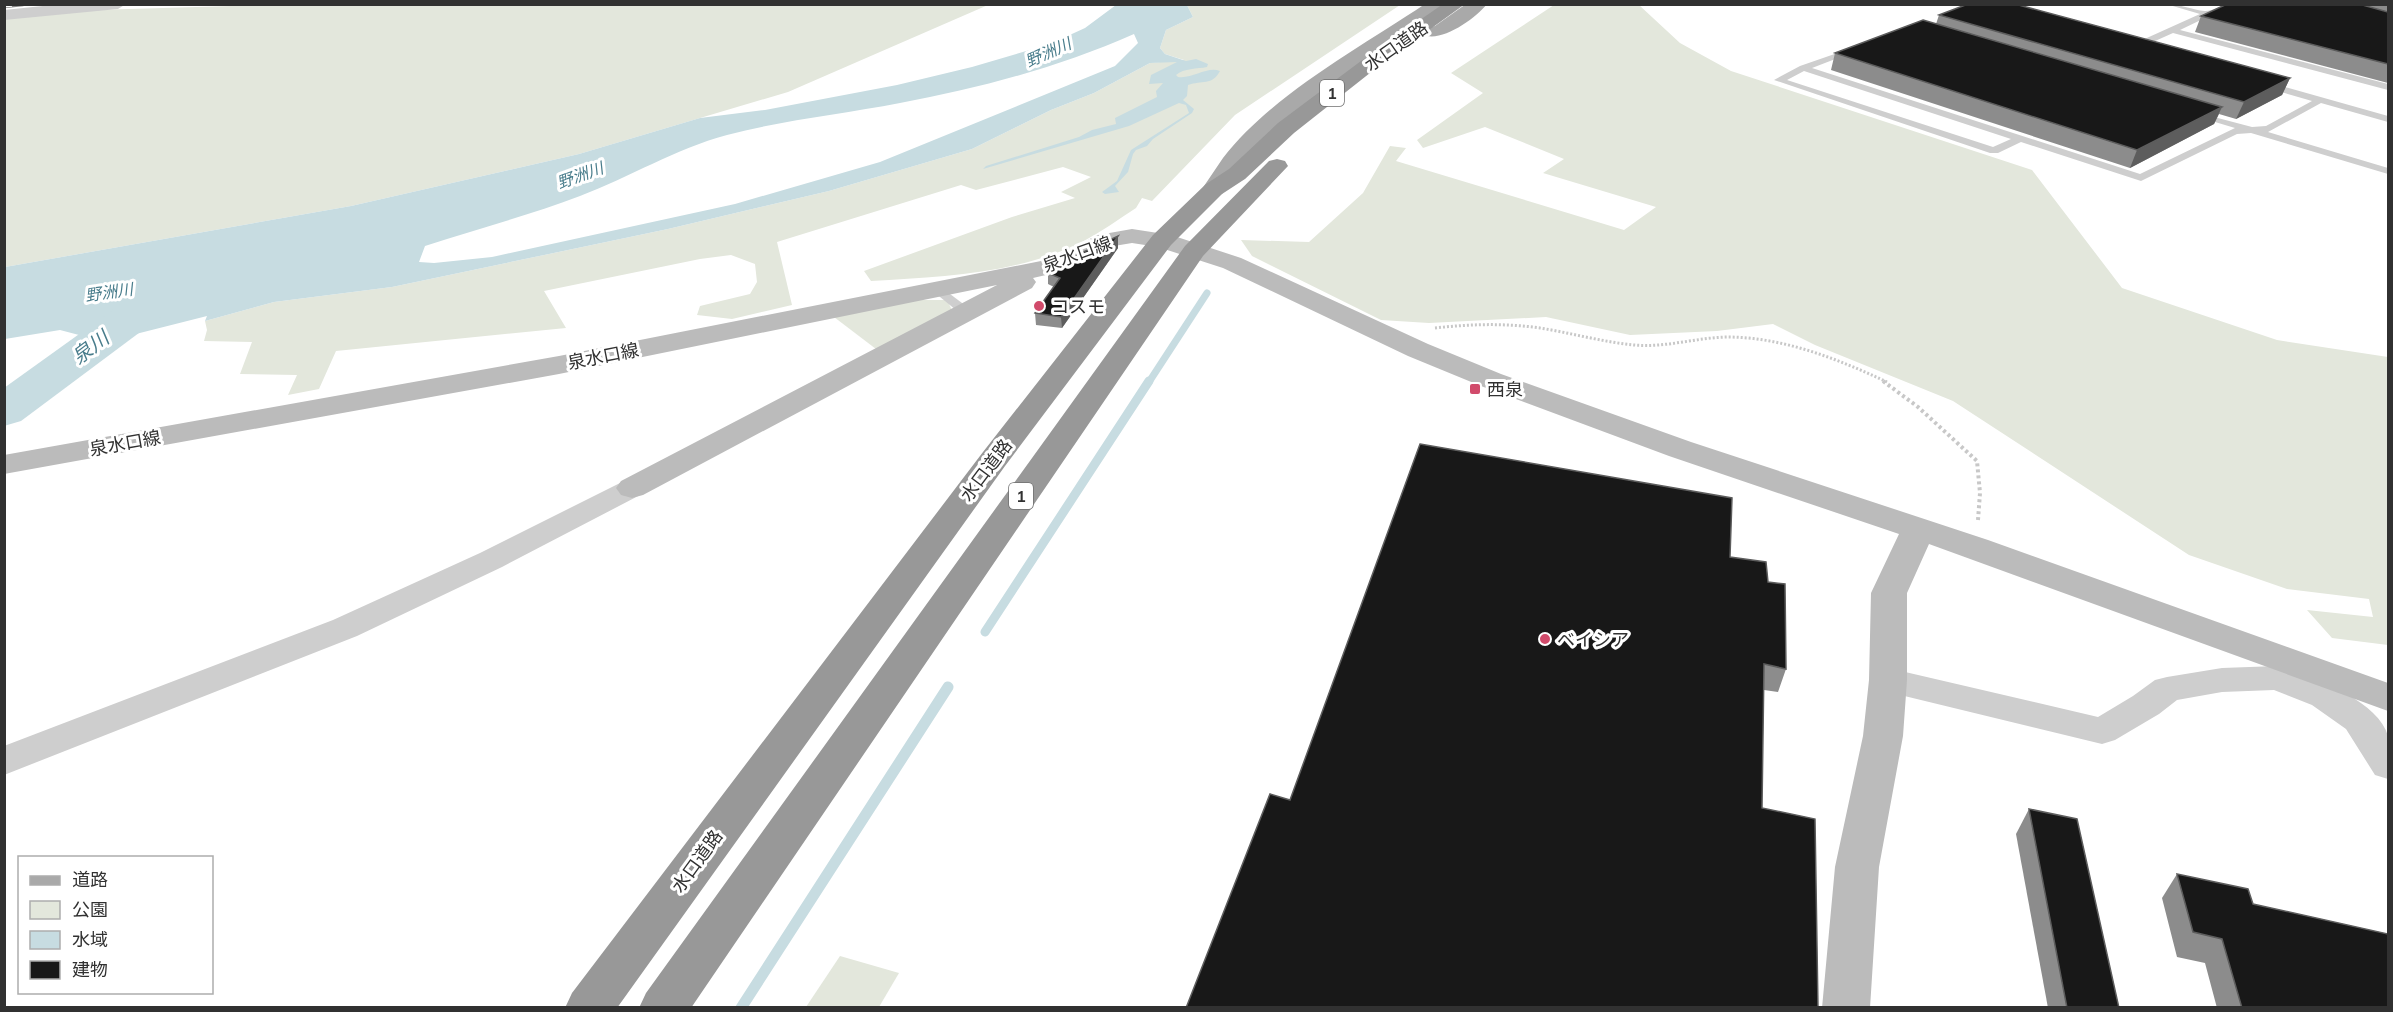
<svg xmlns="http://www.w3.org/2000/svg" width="2393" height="1012" font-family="Mulish,'Noto Sans JP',sans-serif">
<rect width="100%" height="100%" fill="#fff"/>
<g fill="#e3e7dc">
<path d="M268,5h720l-200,87 -209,62 -228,52 -346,61v-248l90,-9z"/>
<path d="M1187,5h213l-165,110 -83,86 -10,-3 -6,10c-17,11 -35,24 -54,34 -65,32 -140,35 -211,39l-7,-10 148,-54 63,-19 -14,-6 30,-15 -28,-10 -87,23 -15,-5 -184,57 15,63 -60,14 -35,-4 3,-9 50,-12 7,-12 -2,-18 -24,-9 -31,4 -156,32 22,37 -230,23 -17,38 -31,6 9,-20 -57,-1 12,-32 -48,-1 3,-11 -2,-9 69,-19 118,-15 276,-58 161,-38 143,-42 79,-39 43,-17 56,-30 34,-3 -19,-6 -5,-6 6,-18 27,-13z"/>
<path d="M1554,5h85l41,38 51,28 301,99 90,118 155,52 111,17v288l-56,-7 -25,-28 66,7 -4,-18 -82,-10 -98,-34 -236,-154 -138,-56 -42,-21 -56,7 -87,4 -84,-18 -117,6 -48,-3 -129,-64 -11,-16 68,2 54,-49 27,-47 16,2 -10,13 228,69 32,-23 -113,-34 21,-14 -79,-32 -62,21 -6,-8 66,-47 -32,-20z"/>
<path d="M908,300h39l7,14 -78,35 -42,-32z"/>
<path d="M840,956l59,17 -20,34h-73z"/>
</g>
<path fill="#c7dce1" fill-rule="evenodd" d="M1116,5h71l6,12 -27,13 -6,18 5,6 21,7 10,-2 12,5 -1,3c-10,2 -23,1 -31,8l2,2c15,2 29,-11 42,-6 -8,15 -18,9 -32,14l-1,11 -4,4 11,9 -2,4 -39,26 -6,7 -11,4 -3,4 -5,18 -13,14 4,6 -14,2 -3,-2 15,-11 14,-31 58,-37 -3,-8 -7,-2 -50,23 -146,43 3,-3 93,-29 13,-7 24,-6 -1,-6 42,-21 -1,-6 7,-8 -14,1 2,-9 26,-13 -27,1 -56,30 -43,17 -79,39 -143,42 -161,38 -276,58 -118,15 -69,19 2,-5 -83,21 -12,9 -27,3 -6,-14 -19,-5 -55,9v-72l346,-61 228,-52 121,-36 65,-8 132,-25 75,-18 78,-23 35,-16zM1134,34l4,9 -23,23 -235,96 -145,42 -243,53 -58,6 -15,-1 6,-16c52,-17 105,-31 155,-50 50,-19 95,-47 147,-61 57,-15 116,-21 173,-32 81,-15 159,-36 234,-69z"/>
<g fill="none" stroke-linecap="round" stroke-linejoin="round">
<path stroke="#c7dce1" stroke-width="7" d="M1149,382l58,-89"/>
<path stroke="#c7dce1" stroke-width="9" d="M985,632l164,-251"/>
<path stroke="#c7dce1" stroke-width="11" d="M741,1008l207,-321"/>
<path fill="#c7dce1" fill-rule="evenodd" d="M151,290l16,4 6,9 -6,9 -146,109 -17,5v-38l131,-94z"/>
<path stroke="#c8c8c8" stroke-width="3" stroke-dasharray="2 2" stroke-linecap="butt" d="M1435,328c35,-4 70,-5 105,0 31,5 63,14 94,17 32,3 64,-8 96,-8 55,1 108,22 157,45"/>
<path stroke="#c8c8c8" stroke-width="4" stroke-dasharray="3 3" stroke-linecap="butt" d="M1883,381l35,26 59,54 3,32 -2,27"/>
<g fill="#cecece" fill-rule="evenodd">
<path d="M2166,4c15,0 26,6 39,7 8,0 18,-7 29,-7l-54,26 208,54v6l-215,-57 -38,17h-6v-4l71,-32z"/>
<path d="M1849,49l7,2 -44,17 328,106 95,-46 -40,-12v-4l57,15 14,-1 46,-25 -48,-14v-4l3,-1 121,34v6l-67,-19 -53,29 120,36v6l-137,-41 -14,1 -96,47 -120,-39 -23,11h-8l-216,-73 26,-14zM1804,71l207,68 -18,8 -206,-67z"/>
<path d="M938,285l32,24 2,3 -2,3h-8l-28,-23v-6z"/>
</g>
<g fill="#cecece" fill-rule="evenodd">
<path d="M62,4h64l-8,5 -114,11v-10z"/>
<path d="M632,479l10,3 5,6 -5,6 -140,73 -145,69 -353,139v-29l329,-126 147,-67 142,-71z"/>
<path d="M2277,666c33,9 101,34 111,70 4,12 0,30 0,43l-13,-4 -29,-46 -34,-24 -38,-15 -52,2 -45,8 -18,14 -44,26 -13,4 -214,-52 -12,-3 -5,-9 5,-9 12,-3 210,49 35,-21 22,-16 12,-3 55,-9z"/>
</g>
<path fill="#bbb" fill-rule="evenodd" d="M1132,229l39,6 70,23 187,86 73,30 190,68 297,98 400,143v28l-459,-167 -22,49v87l-4,56 -24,131 -9,141h-48l13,-141 28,-131 6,-56 2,-87 28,-59 -230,-78 -188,-70 -73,-30 -185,-88 -65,-21 -26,-4 -18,3 -51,25 -30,7 3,4 -4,6 -389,207 -11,3 -11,-3 -5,-7 5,-7 376,-196 -438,89 -555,100v-19l555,-99 487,-96 52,-25z"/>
<g fill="#a9a9a9" fill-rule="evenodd">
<path d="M1425,4h22l-156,112 -28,25 -23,25 -18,28 -8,2 -8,-2 -4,-5c7,-10 14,-21 21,-31 50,-64 135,-109 202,-154z"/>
<path d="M1466,4h21c-11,14 -42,36 -60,32l-2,-4 2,-4 8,-2z"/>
</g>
<g fill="#989898" fill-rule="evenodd">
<path d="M1443,4h22l-90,65 -81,64 -49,46 -23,15 -51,51 -166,221 -388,542h-52l7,-15 411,-541 170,-217 53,-51 23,-15 49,-46 83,-62z"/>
<path d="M1277,159l8,2 3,5 -85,90 -512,752h-52l7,-15 539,-747 84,-85z"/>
</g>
<defs>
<path id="rail" d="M4,6l19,-2"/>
</defs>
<use href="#rail" stroke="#868686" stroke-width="4.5"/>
<use href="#rail" stroke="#fff" stroke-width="3" stroke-dasharray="8" stroke-linecap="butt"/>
</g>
<g fill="#8c8c8c">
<path d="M2227,4h161v79l-193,-51 6,-16z"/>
<path d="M1939,15l351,63 -8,17 -46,24 -17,-5 -5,10 -84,44 -299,-98 4,-17 101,-29z"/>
<path d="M1118,236v12l-56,80 -26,-3 -1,-12 19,-26 -6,-3v-11z"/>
<path d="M1768,582l18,87 -8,23 -14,-2 -474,110z"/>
<path d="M2029,809l90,199h-71l-32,-174z"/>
<path d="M2177,874l76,30 135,104h-171l-12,-45 -28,-6 -15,-59z"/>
</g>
<g fill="#5d5d5d">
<path d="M2290,78l-8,17 -46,24 8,-17z"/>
<path d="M2222,107l-8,17 -84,44 7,-18z"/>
<path d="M1118,236v12l-56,80 -1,-11z"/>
</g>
<g fill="#181818" stroke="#5d5d5d" stroke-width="1.5">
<path d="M1968,4h47l275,74 -46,24 -305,-87z"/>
<path d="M2227,4h132l29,8v52l-187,-48z"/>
<path d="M1923,20l299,87 -85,43 -302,-97z"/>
<path d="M1118,236l-57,81 -26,-4 25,-35 -12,-5 29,-18z"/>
<path d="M1420,444l312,54 -2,59 36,5 2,20 17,2 1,85 -22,-5 -2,144 53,11 3,189h-632l84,-214 20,6z"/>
<path d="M2029,809l48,10 42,189h-52z"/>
<path d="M2177,874l71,15 5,15 135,30v74h-146l-20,-69 -29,-7z"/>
</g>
<g fill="#d14b6b" stroke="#fff" stroke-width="2">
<circle cx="1039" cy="306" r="6"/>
<rect x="1469" y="383" width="12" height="12" rx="3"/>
<circle cx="1545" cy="639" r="6"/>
</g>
<g text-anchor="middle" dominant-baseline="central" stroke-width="6" stroke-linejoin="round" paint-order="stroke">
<g font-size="16" font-style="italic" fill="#487c8b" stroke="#fff">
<text transform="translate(1048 52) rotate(-24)">野洲川</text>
<text transform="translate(580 175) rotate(-20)">野洲川</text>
<text transform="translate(109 292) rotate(-8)">野洲川</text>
</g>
<g fill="#fff" stroke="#6f6f6f" stroke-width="1.5">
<rect x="1320" y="80" width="24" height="26" rx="4.5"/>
<rect x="1009" y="483" width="24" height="26" rx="4.5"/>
</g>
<g font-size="16" font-weight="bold" fill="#313131">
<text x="1332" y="93">1</text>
<text x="1021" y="496">1</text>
</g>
<g font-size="18" fill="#313131" stroke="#fff">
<text transform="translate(1396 46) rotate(-35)">水口道路</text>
<text transform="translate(1077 254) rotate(-20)">泉水口線</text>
<text transform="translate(603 356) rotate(-11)">泉水口線</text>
<text transform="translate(125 443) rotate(-10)">泉水口線</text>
<text transform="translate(986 470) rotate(-53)">水口道路</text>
<text transform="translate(697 861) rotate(-54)">水口道路</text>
</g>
<g font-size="18" fill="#313131" stroke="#fff" text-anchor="start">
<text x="1051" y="306">コスモ</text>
<text x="1487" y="389">西泉</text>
<text x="1557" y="639">ベイシア</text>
</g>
<g font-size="20" font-style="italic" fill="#487c8b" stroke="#fff">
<text transform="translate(90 347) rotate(-37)">泉川</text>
</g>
</g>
<rect width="2393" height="1012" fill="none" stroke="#313131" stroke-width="12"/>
<rect x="18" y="856" width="195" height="138" fill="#ffffff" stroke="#adadad" stroke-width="1.5"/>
<rect x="30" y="876" width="30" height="9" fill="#a9a9a9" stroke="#adadad" stroke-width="1.5"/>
<text x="72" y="886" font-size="18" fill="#313131">道路</text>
<rect x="30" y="901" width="30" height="18" fill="#e3e7dc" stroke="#adadad" stroke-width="1.5"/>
<text x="72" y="916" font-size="18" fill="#313131">公園</text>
<rect x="30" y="931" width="30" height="18" fill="#c7dce1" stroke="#adadad" stroke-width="1.5"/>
<text x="72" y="946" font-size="18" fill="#313131">水域</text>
<rect x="30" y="961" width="30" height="18" fill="#181818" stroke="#adadad" stroke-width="1.5"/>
<text x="72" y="976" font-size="18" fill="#313131">建物</text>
</svg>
